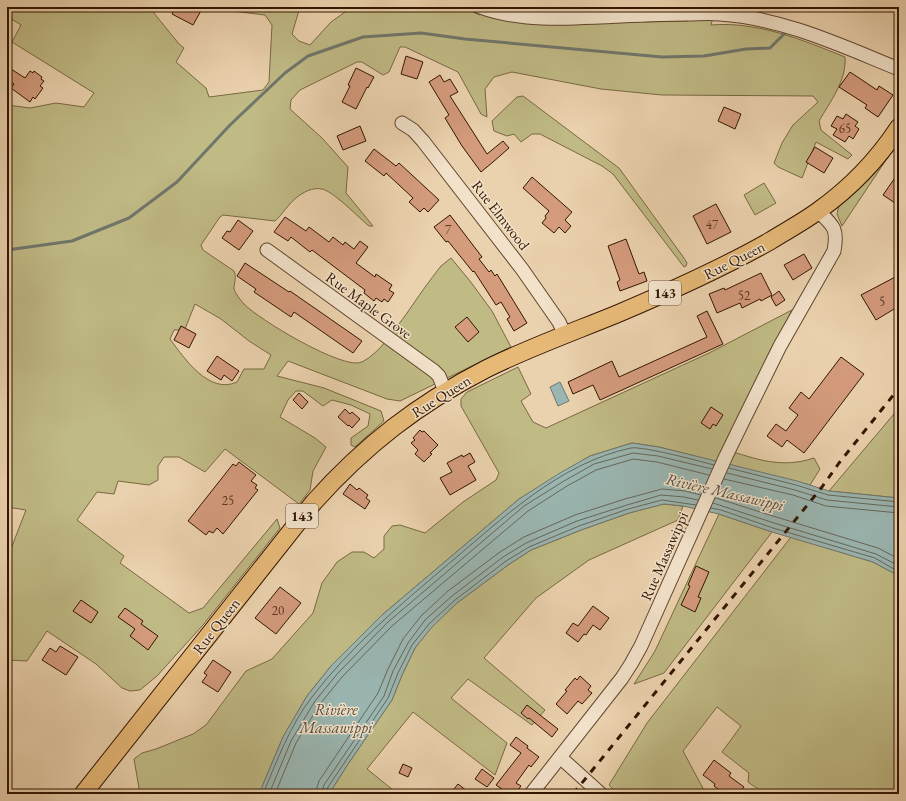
<svg xmlns="http://www.w3.org/2000/svg" width="906" height="801" font-family="'EB Garamond',serif">
<rect width="100%" height="100%" fill="#ebd2ae"/>
<filter id="stains"><feTurbulence type="fractalNoise" baseFrequency=".005" numOctaves="4"/><feColorMatrix values="0 0 0 0 .2 0 0 0 0 .09 0 0 0 0 .02 0 0 0 .5 -.17"/></filter>
<radialGradient id="worn" r=".72"><stop offset=".6" stop-color="#630" stop-opacity="0"/><stop offset="1" stop-color="#630" stop-opacity=".3"/></radialGradient>
<g fill="#c0ba85" stroke="#796842" fill-rule="evenodd">
<path d="M7,7h120l2,1 2,-1h18l30,37 5,4 -8,14 30,26 3,9 54,-7 6,-8 3,-57 -7,-10 -66,-8h101l-8,27 7,7 11,4 21,-23 21,-15h109l19,8 5,-8h162l-2,15 43,-1 3,-14h25l-5,18c46,-4 92,15 134,32 2,23 -15,45 -26,64l2,9 31,25 -4,4 -32,-17 -14,36 -24,-11 -4,-4 8,-20 11,-18 25,-23 -5,-6 -151,-1 -61,-6 -89,-17 -18,5 -9,12 2,28 -6,-3 -23,-42 -53,-25h-5l-11,25 -6,3 -21,-13h-5l-57,28 -9,10 -1,9 32,29 26,29 -2,26 27,33h-4c-10,-8 -36,-35 -47,-37 -9,-2 -19,3 -26,9 -8,6 -13,16 -21,23l-52,-6 -3,2 -19,28 2,5 31,21c3,6 0,11 0,18 1,4 7,12 10,15 14,15 100,67 118,58 18,-9 33,-33 45,-49 11,-16 22,-32 34,-47l10,-8 19,23 22,30 19,36 -111,54 -13,-2 -99,-38 -11,15 47,12 57,23 3,10 -29,26 -4,-2v-7l17,-12 2,-12 -19,-9 -19,-5 -9,6 -20,-15h-7l-8,9 -8,17 35,21 11,9 -13,24 -3,19 -11,14 -74,-55 -20,23 -26,-15h-15l-6,9v14l-9,5 -31,-4 -4,13 -17,-2 -20,28 47,36 -4,7 69,50 14,-5 74,-89 3,9 -77,97 -46,51 -17,14 -10,1 -8,-3 -26,-24 -49,-33 -20,30 -20,-1v-101l19,-49 -19,-3v-402l23,3 26,-5 28,4 10,-14 -82,-51 9,-17 -14,-9zM195,304l26,15 28,22 22,14 -7,14h-20l-7,13c-28,13 -53,-24 -67,-43l4,-9h5l2,-4 4,3z"/>
<path d="M523,96l96,72 65,90 3,5 -1,3 -2,1 -71,-93 -11,-8 -62,-32h-8l-11,8 -7,-8 -7,2 -13,-5 -2,-10 25,-24z"/>
<path d="M898,142l-56,84 -5,-12 2,-9z"/>
<path d="M764,183l12,20 -21,12 -11,-20z"/>
<path d="M792,310l-68,139c32,10 57,20 90,9l6,11 -10,16 -151,-38 -27,-4 -42,13 -71,43 -137,116 -51,51 -24,30 -24,41 -24,57h-119l-6,-35 8,-6 14,-4 37,-15 13,-9 40,-54 26,-12 41,-46 9,-30 15,-21 15,-10h12l10,6 10,-9v-13l8,-10 8,-1 25,8 38,-31 33,-22 3,-7 -38,-67v-7l6,-7 51,-25 13,27 -10,7 12,21 13,6 163,-75z"/>
<path d="M899,408v90l-70,-7z"/>
<path d="M663,504l20,2 -5,14 -89,40 -53,38 -52,60 61,52 -13,15 -64,-46 -17,19 56,45 -12,32 -82,-63 -46,57 31,25h-69l19,-30 44,-64 10,-25 13,-27 17,-22 25,-23 51,-38 23,-15 50,-20 48,-17z"/>
<path d="M719,514l53,18 -108,141 -30,11 21,-33z"/>
<path d="M791,537l82,25 26,14v218h-134l-17,-12 1,-9 -27,-21 19,-26 -24,-19 -34,44 23,43h-88l-9,-9 38,-62z"/>
</g>
<g fill="#9ab6b2" stroke="#70766b">
<path d="M560,382l9,19 -11,5 -8,-19z"/>
<path d="M632,443l27,4 138,34 32,10 70,7v78l-26,-14 -101,-30 -53,-18 -36,-8 -19,-2 -35,9 -48,17 -50,20 -23,15 -51,38 -25,24 -17,21 -13,27 -10,25 -44,64 -19,30h-70l24,-57 24,-41 24,-30 51,-51 137,-116 41,-26 30,-17z"/>
</g>
<g fill="none" stroke-linecap="round" stroke-linejoin="round">
<g stroke="#666659" stroke-width="1">
<path d="M729,468l67,17 32,10 71,7"/>
<path d="M727,473l68,17 32,10 72,7"/>
<path d="M724,479l69,16 33,11 73,7"/>
<path d="M716,498l60,19 102,31 21,11"/>
<path d="M713,503l61,20 102,31 23,12"/>
<path d="M711,508l10,2 52,18 102,30 24,14"/>
<path d="M263,794c14,-33 27,-69 49,-97 38,-50 87,-91 134,-131 55,-46 113,-103 185,-118 5,-1 10,1 15,1 23,4 45,10 68,16"/>
<path d="M269,794l22,-53 24,-40 23,-28 50,-51 136,-116 40,-25 30,-17 39,-11 25,3 54,13"/>
<path d="M275,794l21,-51 24,-39 22,-27 50,-51 136,-115 39,-25 29,-16 37,-11 24,3 52,13"/>
<path d="M315,794l4,-13 59,-88 10,-24 15,-30 18,-23 27,-25 52,-39 24,-15 51,-22 50,-16 37,-10 23,2 16,4"/>
<path d="M321,794l3,-9 60,-89 9,-25 15,-28 17,-23 27,-24 51,-39 23,-14 51,-22 50,-16 34,-10 23,2 14,3"/>
<path d="M326,794l2,-7 60,-89 10,-25 14,-28 17,-21 26,-24 51,-39 23,-14 50,-21 49,-17 34,-9 34,5"/>
</g>
<path stroke="#70766b" stroke-width="3" d="M7,250l65,-9 57,-23 48,-36 53,-57 55,-52 23,-17 55,-19 58,-4 44,6 197,18 42,-1 42,-7 24,-1 17,-17"/>
</g>
<g fill="#d49b7d" stroke="#321500">
<path d="M176,7h27l-10,18 -21,-11z"/>
<path d="M406,56l17,6 -6,17 -16,-5z"/>
<path d="M356,68l18,9 -6,11 -1,-1 -11,22 -14,-7 8,-16 -2,-1z"/>
<path d="M11,69l14,9 5,-7 3,2 1,-2 8,6 -1,2 3,2 -4,5 3,2 -8,11 -2,-2 -3,5 -19,-14 3,-4 -7,-5v-4z"/>
<path d="M850,72l27,18 2,-4 14,9 -15,22 -13,-9 2,-3 -28,-18z"/>
<path d="M440,75l4,7 6,-3 8,13 -8,4 37,58 16,-13 6,7 -16,14 -12,10 -19,-26 -17,-28 4,-3 -20,-33z"/>
<path d="M724,107l17,7 -6,15 -17,-8z"/>
<path d="M846,114l12,8 -3,4 4,3 -6,10 -4,-3 -4,6 -12,-7 4,-6 -6,-3 6,-10 6,3z"/>
<path d="M360,126l6,15 -23,9 -6,-14z"/>
<path d="M815,147l18,11 -9,15 -18,-11z"/>
<path d="M374,149l22,17 3,-3 40,37 -11,12 -4,-4 -4,4 -11,-10 4,-4 -1,-1 -26,-24 -2,3 -19,-15z"/>
<path d="M899,172v25l-4,6 -12,-8z"/>
<path d="M532,177l40,35 -7,8 6,6 -6,7 -6,-6 -5,6 -12,-10 4,-5 -1,-2 4,-5 -26,-23z"/>
<path d="M716,204l15,28 -24,12 -14,-28z"/>
<path d="M450,215l32,42 -3,2 10,13 2,-2 4,6 2,-2 30,49 -13,8 -7,-12 3,-2 -9,-15 -5,3 -22,-34 -1,1 -25,-31 -2,1 -12,-15z"/>
<path d="M285,217l21,14 3,-4 20,15 4,-5 10,8 2,-3 9,7 6,-8 8,6 -12,16 19,14 1,-3 16,11 -3,5 5,3 -6,9 -4,-3 -2,3 -6,-4 -2,3 -10,-8 1,-3 -53,-40 -2,2 -19,-15 -3,4 -14,-9z"/>
<path d="M238,220l15,11 -14,19 -17,-12 5,-7 3,1z"/>
<path d="M626,239l13,35 5,-2 3,9 -27,10 -3,-9 3,-2 -12,-34z"/>
<path d="M804,254l8,14 -19,12 -9,-15z"/>
<path d="M245,263l44,29 1,-1 72,50 -9,12 -59,-41 -3,5 -37,-25 2,-3 -19,-13z"/>
<path d="M761,273l11,22 -11,6 -1,-2 -18,9 -2,-5 -23,10 -8,-19 15,-6 1,2z"/>
<path d="M899,275v31l-23,14 -15,-25z"/>
<path d="M779,291l6,9 -9,6 -5,-9z"/>
<path d="M707,311l16,33 -123,56 -7,-15 -20,9 -5,-12 44,-21 7,16 88,-40 -10,-21z"/>
<path d="M467,317l12,15 -11,10 -13,-15z"/>
<path d="M181,326l15,8 -7,14 -15,-8z"/>
<path d="M217,356l22,15 -7,10 -8,-6 -3,5 -14,-9z"/>
<path d="M841,357l23,17 -60,79 -17,-13 -5,7 -15,-11 9,-12 10,7 12,-16 -9,-7 12,-16 8,7z"/>
<path d="M299,393l9,9 -6,7 -9,-9z"/>
<path d="M711,407l12,8 -7,11 -3,-2 -3,5 -9,-6z"/>
<path d="M345,409l5,5 2,-2 8,7 -8,9 -3,-3 -1,1 -10,-9z"/>
<path d="M420,430l2,2 2,-1 14,14 -8,8 2,1 -8,8 -9,-8 3,-4 -7,-7 4,-3 -2,-2z"/>
<path d="M470,453l5,9 -7,4 8,14 -26,15 -10,-17 12,-6 -5,-9 15,-8 1,2z"/>
<path d="M239,462l17,13 -5,6 6,4 -2,3 3,2 -35,44 -6,-6 -4,5 -4,-2 -3,4 -18,-14 45,-57 3,2z"/>
<path d="M350,484l7,6 2,-2 9,7 -2,3 4,3 -5,8 -22,-15z"/>
<path d="M696,566l13,6 -11,25 3,1 -6,14 -14,-7 9,-19 -2,-1z"/>
<path d="M280,587l21,16 -25,31 -21,-16z"/>
<path d="M81,600l17,12 -7,11 -18,-12z"/>
<path d="M593,606l16,12 -9,12 -7,-5 -7,10 -2,-1 -6,8 -12,-9 7,-10 5,3z"/>
<path d="M125,608l18,13 -2,3 17,12 -10,14 -18,-14 5,-7 -17,-12z"/>
<path d="M60,646l18,11 -12,18 -24,-15 8,-12 6,4z"/>
<path d="M213,660l18,12 -13,20 -16,-10 5,-7 -3,-2z"/>
<path d="M580,676l11,10 -3,4 4,3 -10,11 -4,-3 -11,13 -11,-10 11,-13 -2,-1 10,-12 2,2z"/>
<path d="M527,705l31,24 -6,8 -23,-19 -1,1 -7,-6z"/>
<path d="M516,737l12,9 -1,2 12,9 -8,10 -2,-2 -13,18 5,3 -6,8h-6l-13,-9 25,-32 -11,-8z"/>
<path d="M714,760l17,13 -2,3 15,11 -5,7h-10l-5,-4 -1,3 -9,-7 1,-2 -12,-9z"/>
<path d="M403,764l9,4 -4,9 -9,-4z"/>
<path d="M482,769l12,9 -7,9 -12,-8z"/>
<path d="M458,784l13,10h-21z"/>
</g>
<g fill="none" stroke-linecap="round" stroke-linejoin="round">
<defs>
<g id="minor">
<path d="M480,7c30,11 63,12 95,11 38,-1 75,-4 112,-4 11,0 22,-1 33,0 63,4 122,32 179,55"/>
<path d="M402,123l11,7 10,11 99,128 37,53 6,13"/>
<path d="M267,250l167,121 5,5 6,15"/>
<path d="M561,758l40,36"/>
<path d="M531,794l91,-116 9,-14 10,-18 85,-190 19,-39 35,-71 54,-95c4,-22 0,-25 -16,-40"/>
</g>
<path id="major" d="M83,794l231,-292c51,-57 104,-98 172,-133 42,-21 87,-37 131,-55 52,-22 104,-45 153,-73 16,-10 33,-19 48,-30 31,-22 60,-52 81,-84"/>
</defs>
<use href="#minor" stroke="#60442c" stroke-width="15"/>
<use href="#major" stroke="#321500" stroke-width="19"/>
<use href="#minor" stroke="#f2e2ca" stroke-width="13"/>
<use href="#major" stroke="#e6b977" stroke-width="17"/>
<path stroke="#321500" stroke-width="3" stroke-dasharray="7 7" stroke-linecap="butt" d="M573,794l249,-307 17,-24 60,-75"/>
</g>
<g text-anchor="middle" dominant-baseline="central" stroke-width="3" stroke-linejoin="round" paint-order="stroke">
<g font-size="13" fill="#5a361f">
<text x="845" y="128">65</text>
<text x="712" y="224">47</text>
<text x="448" y="229">7</text>
<text x="744" y="295">52</text>
<text x="882" y="301">5</text>
<text x="228" y="500">25</text>
<text x="278" y="610">20</text>
</g>
<g fill="#f2e2ca" stroke="#6c523d" stroke-width="1">
<rect x="649" y="281" width="32" height="24" rx="3"/>
<rect x="286" y="504" width="32" height="24" rx="3"/>
</g>
<g font-size="14" font-weight="bold" fill="#321500">
<text x="665" y="293">143</text>
<text x="302" y="516">143</text>
</g>
<g font-size="15" fill="#321500" stroke="#f2e2ca">
<text transform="translate(501 215) rotate(52)">Rue Elmwood</text>
<text transform="translate(734 260) rotate(-27)">Rue Queen</text>
<text transform="translate(369 305) rotate(36)">Rue Maple Grove</text>
<text transform="translate(441 396) rotate(-32)">Rue Queen</text>
<text transform="translate(664 556) rotate(-66)">Rue Massawippi</text>
<text transform="translate(216 626) rotate(-52)">Rue Queen</text>
</g>
<g font-size="16" font-style="italic" fill="#564d3e" stroke="#f2e2ca">
<text transform="translate(725 492) rotate(13)">Rivière Massawippi</text>
<text x="336" y="709">Rivière<tspan x="336" dy="18">Massawippi</tspan></text>
</g>
</g>
<rect width="906" height="801" fill="none" stroke="#ebd2ae" stroke-width="24"/>
<rect x="8" y="8" width="890" height="785" fill="none" stroke="#321500" stroke-width="2"/>
<rect x="12" y="12" width="882" height="777" fill="none" stroke="#321500"/>
<rect width="100%" height="100%" filter="url(#stains)"/>
<rect width="100%" height="100%" fill="url(#worn)"/>
</svg>
